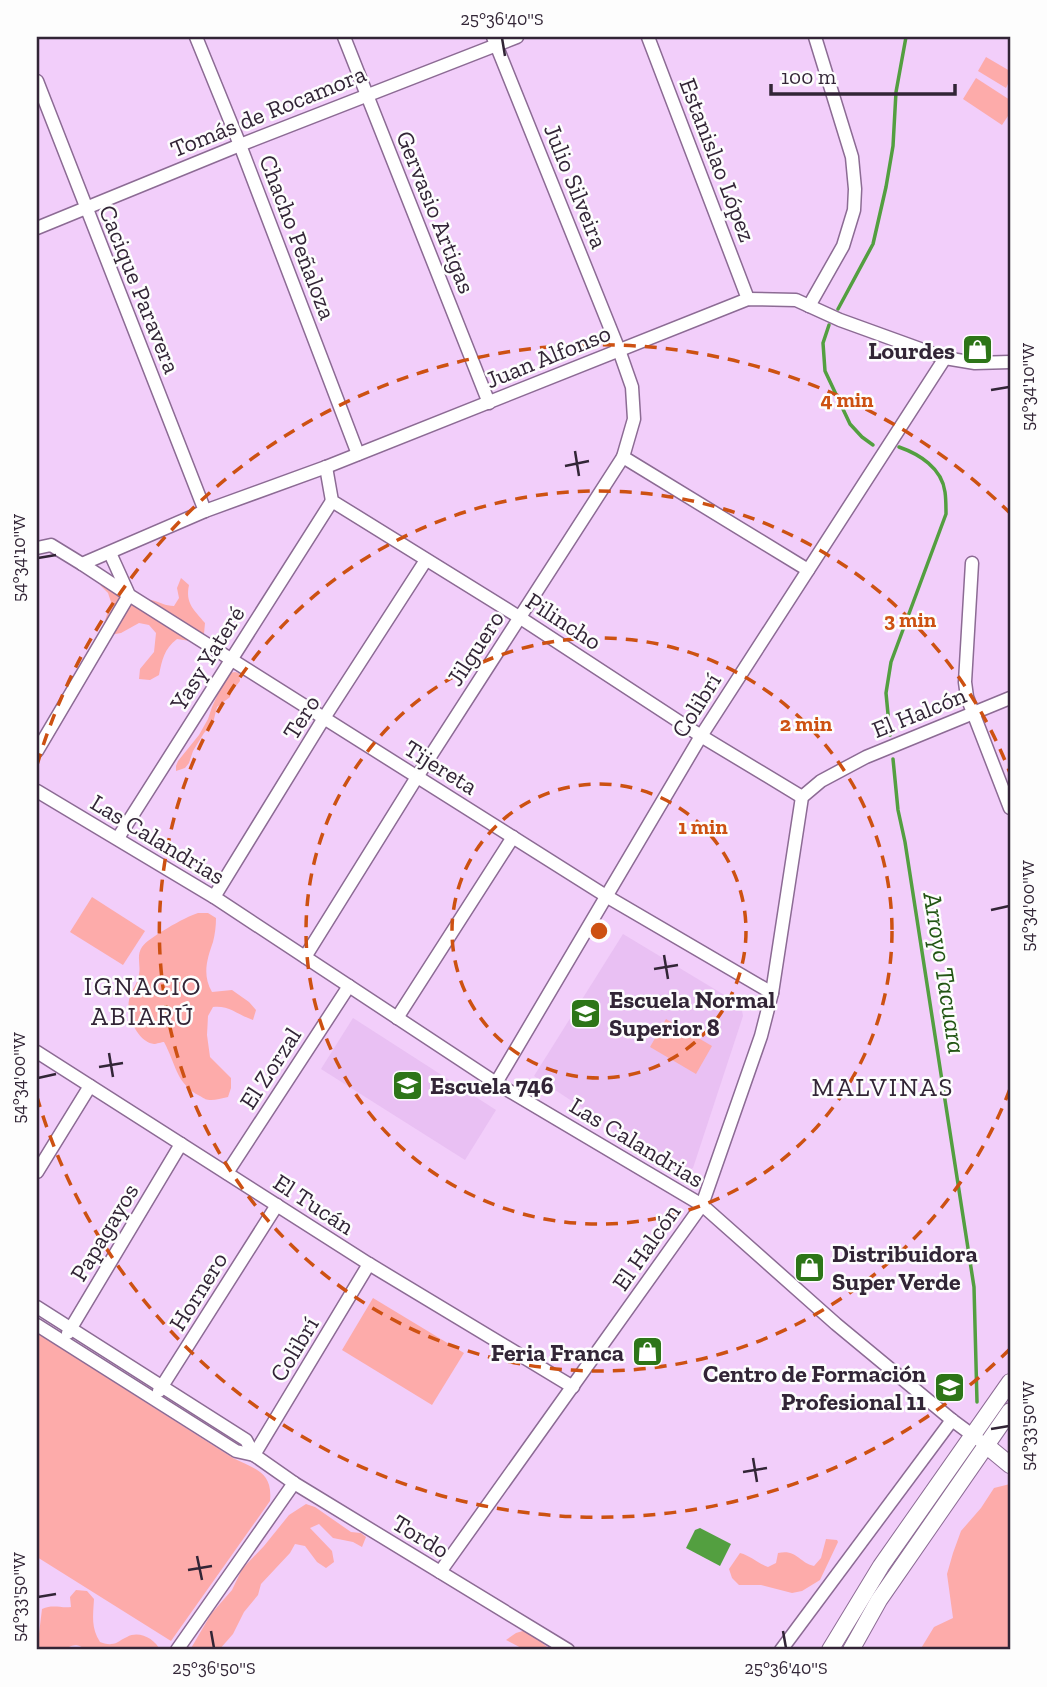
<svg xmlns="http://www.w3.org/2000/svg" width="1047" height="1687" font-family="'Zilla Slab',serif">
<rect width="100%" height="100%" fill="#f2cefa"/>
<g fill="#e9c0f3">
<path d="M623,934l118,71 2,11 -50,152 -11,6 -148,-98z"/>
<path d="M353,1018l143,92 -31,50 -144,-91z"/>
</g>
<g fill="#fdabaa">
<path d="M986,57l24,14v9l-4,8 -28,-17z"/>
<path d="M976,78l34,22v13l-8,12 -39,-26z"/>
<path d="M181,578l8,7c-4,18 5,25 16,38l-1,11 -7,8 -20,-3c-13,10 -15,21 -18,36l-9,5 -11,-1 1,-10 14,-17 2,-19 -7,-8 -10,-2 -18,10 -11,2 -8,-5 9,-28 -3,-9 -8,-8c17,2 34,11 51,15 9,2 14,6 23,6l5,-8 -2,-10z"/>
<path d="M235,672l4,1 1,8 -9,11 -1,5 -13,10 -4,16 -9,10 -11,18 -4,12 -4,5 -9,3v-5l2,-5 21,-26 9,-16 4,-12 9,-20 8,-14z"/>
<path d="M92,897l53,34 -22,34 -53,-33z"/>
<path d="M198,913h10l8,5c0,8 -1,16 -3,24 -6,17 -11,33 -1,50l20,-2 17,12 7,8 -3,10c-15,-5 -24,-15 -40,-13l-5,9 -1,19 3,22 21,21v10l-3,9c-6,1 -12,3 -17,3 -5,0 -6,-1 -11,-4 -24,-12 -24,-32 -36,-54 -2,0 -8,2 -10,2 -17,-2 -28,-30 -25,-44 2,-10 9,-16 10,-26 2,-9 -3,-18 3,-27 6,-9 43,-30 56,-34z"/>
<path d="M666,1019l46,27 -16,28 -46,-27z"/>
<path d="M373,1298l91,55 -32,52 -90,-55z"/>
<path d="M37,1333l196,125c22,11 40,14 37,43l-99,140 -134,-84z"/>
<path d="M1010,1484v166h-90l14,-23 19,-9 -6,-44 6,-21 8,-22 20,-23 13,-20z"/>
<path d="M306,1504l9,3 36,25 10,1 5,4 -4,10 -9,-5 -20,-4 -14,-14 -9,4 22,23 2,11 -8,6 -9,-6 -12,-16 -10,-2 -5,9 -29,31 -3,11 -14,17 -11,22 -14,16h-29l21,-36 21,-24 10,-21 22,-23 25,-31z"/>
<path d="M826,1539l11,1 1,2 -18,38 -18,11 -10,2 -31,-8h-22l-7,-7 -3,-9 11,-16c11,3 17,10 28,14l8,-4 2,-10c19,-4 20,9 36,13l7,-8z"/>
<path d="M76,1590l11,1 7,8c-1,17 -3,29 6,43 3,1 9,3 11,2 7,0 10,-5 16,-7 12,-7 28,2 33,13h-73c-14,-9 -14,-3 -27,0 -7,2 -16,0 -23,0l5,-41c11,-5 17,-1 29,-2l-1,-10z"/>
<path d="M526,1630l25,20h-26l-19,-10 10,-7z"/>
</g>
<path fill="#539f40" d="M700,1528l31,16 -11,22 -34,-18 9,-18z"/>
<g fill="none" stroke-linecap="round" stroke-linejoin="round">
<g stroke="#539f40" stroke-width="3.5">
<path d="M838,309l35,-65 13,-57 7,-41 3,-54 10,-55"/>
<path d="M829,325l-6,18 2,28 25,53 12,13 11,8"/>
<path d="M890,735l-4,-42 5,-31 55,-148c0,-7 0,-15 -1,-22 -3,-24 -26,-38 -46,-45"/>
<path d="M893,759l5,51 7,32 69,445 3,115"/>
</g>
<defs>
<g id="minor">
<path d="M196,37l44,108 118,309"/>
<path d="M344,37l145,366"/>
<path d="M648,37l100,262"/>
<path d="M37,81l168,430"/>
<path d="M37,228l203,-83 277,-108"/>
<path d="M809,306l34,-60 11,-36 1,-21 -3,-32 -37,-120"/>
<path d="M623,457l185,113"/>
<path d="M326,467l6,34 187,116 182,119 101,61"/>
<path d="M37,548l14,-3 31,19 123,-53 121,-44 422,-168 48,1 44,20 105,38 30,5 35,-1"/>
<path d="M110,553l19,42 477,301 166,97"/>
<path d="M972,563l-7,119 2,15 43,111"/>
<path d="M37,751l92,-156 -47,-31"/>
<path d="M37,791l177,106 282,186 206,122 134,119 116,96 35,26"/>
<path d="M118,838l214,-337"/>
<path d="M214,897l110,-179 102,-158"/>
<path d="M305,957l112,-180 206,-320 11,-38 -2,-32 -13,-37 -126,-313"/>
<path d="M397,1018l116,-181"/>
<path d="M37,1052l332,212 204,123"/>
<path d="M496,1083l205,-347 244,-378"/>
<path d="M37,1172l53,-86"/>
<path d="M227,1173l122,-187"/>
<path d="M37,1307l209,133 8,15"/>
<path d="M37,1325l199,126 18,4 40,28 274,167"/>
<path d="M68,1333l113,-189"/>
<path d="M159,1391l118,-186"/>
<path d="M254,1455l115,-191"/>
<path d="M440,1572l262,-367 59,-169 11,-43 30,-196 19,-16 45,-24 144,-59"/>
<path d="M177,1650l117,-167"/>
<path d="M781,1650l171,-230"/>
</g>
<g id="secondary">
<path d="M987,1446l23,19"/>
<path d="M830,1650l51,-84 129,-184"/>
<path d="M851,1650l28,-50 131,-189"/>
</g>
</defs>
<use href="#minor" stroke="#8c6b94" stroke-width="15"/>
<use href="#secondary" stroke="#8c6b94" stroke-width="18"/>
<use href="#minor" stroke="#fff" stroke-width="12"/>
<use href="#secondary" stroke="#fff" stroke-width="16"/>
</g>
<path fill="none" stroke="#322536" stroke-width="2.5" d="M502,38l3,18M991,390l18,-3M575,451l4,25M565,466l24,-5M38,558l18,-3M991,910l18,-4M664,955l4,24M654,969l24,-4M109,1053l4,24M99,1067l24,-4M38,1078l18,-4M991,1429l18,-3M753,1458l4,24M743,1472l24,-4M197,1556l5,24M188,1570l24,-4M38,1597l18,-3M211,1631l3,17M783,1631l3,17"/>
<g fill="none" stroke="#cd5112" stroke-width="3.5" stroke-dasharray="12 9">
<circle cx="599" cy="931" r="147"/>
<circle cx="599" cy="931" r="293"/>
<path d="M1010 1089A440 440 0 1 1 1010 773"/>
<path d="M1010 1349A586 586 0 0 1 37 1097M37 765A586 586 0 0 1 1010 513"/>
</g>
<defs>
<symbol id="shop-square" viewBox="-11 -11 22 22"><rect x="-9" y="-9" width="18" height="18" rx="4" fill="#2d7518" stroke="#fdfdfd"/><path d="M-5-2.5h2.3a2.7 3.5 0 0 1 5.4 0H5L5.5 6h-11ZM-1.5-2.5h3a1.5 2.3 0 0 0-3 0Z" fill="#fff"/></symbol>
<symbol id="school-square" viewBox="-11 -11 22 22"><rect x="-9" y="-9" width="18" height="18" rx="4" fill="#2d7518" stroke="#fdfdfd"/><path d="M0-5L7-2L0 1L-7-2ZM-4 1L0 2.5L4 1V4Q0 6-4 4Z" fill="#fff"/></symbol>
</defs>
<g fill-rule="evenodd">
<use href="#shop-square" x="960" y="332" width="35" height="35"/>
<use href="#school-square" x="568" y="996" width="35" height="35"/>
<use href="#school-square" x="390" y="1068" width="35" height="35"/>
<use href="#shop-square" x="792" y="1250" width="35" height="35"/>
<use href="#shop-square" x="630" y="1334" width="35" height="35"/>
<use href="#school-square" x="932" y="1370" width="35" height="35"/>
</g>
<g text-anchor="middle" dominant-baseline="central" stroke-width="5" stroke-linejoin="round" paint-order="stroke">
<g font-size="24" fill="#322536" stroke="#fdfdfd">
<text transform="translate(268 111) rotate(-22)">Tomás de Rocamora</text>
<text transform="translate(718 160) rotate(69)">Estanislao López</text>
<text transform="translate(576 186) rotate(68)">Julio Silveira</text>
<text transform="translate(436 212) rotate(68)">Gervasio Artigas</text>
<text transform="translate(298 237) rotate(69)">Chacho Peñaloza</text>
<text transform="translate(140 289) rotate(68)">Cacique Paravera</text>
<text transform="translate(548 356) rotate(-22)">Juan Alfonso</text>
<text transform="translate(564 621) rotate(33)">Pilincho</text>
<text transform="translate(475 648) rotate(-57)">Jilguero</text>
<text transform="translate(207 658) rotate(-58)">Yasy Yateré</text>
<text transform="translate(696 705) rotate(-58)">Colibrí</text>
<text transform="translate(919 712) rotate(-22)">El Halcón</text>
<text transform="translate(301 717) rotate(-58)">Tero</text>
<text transform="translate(441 767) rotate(32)">Tijereta</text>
<text transform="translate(158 839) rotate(31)">Las Calandrias</text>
<text transform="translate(270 1068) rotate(-57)">El Zorzal</text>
<text transform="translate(637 1142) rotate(31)">Las Calandrias</text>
<text transform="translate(314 1204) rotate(33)">El Tucán</text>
<text transform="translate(104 1232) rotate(-59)">Papagayos</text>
<text transform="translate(646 1247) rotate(-55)">El Halcón</text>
<text transform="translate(198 1291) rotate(-58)">Hornero</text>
<text transform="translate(294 1349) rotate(-59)">Colibrí</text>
<text transform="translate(421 1536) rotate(31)">Tordo</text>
</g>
<g font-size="24" font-weight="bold" fill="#322536" stroke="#fdfdfd" text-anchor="end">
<text x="955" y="350">Lourdes</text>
<text x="609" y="999" text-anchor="start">Escuela Normal<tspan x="609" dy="28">Superior 8</tspan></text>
<text x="430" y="1085" text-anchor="start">Escuela 746</text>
<text x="832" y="1253" text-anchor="start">Distribuidora<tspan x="832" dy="28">Super Verde</tspan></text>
<text x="624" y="1352">Feria Franca</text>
<text x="926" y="1373">Centro de Formación<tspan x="926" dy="28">Profesional 11</tspan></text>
</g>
<g font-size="26" font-style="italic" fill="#225514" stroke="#fdfdfd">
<text transform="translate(945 973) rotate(81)">Arroyo Tacuara</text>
</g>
<g font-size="26" letter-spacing="2" fill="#322536" stroke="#fdfdfd">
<text x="143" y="986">IGNACIO<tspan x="143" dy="30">ABIARÚ</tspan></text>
<text x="883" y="1087">MALVINAS</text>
</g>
</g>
<circle cx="599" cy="931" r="10" fill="#cd5112" stroke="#fdfdfd" stroke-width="3.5"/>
<g font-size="21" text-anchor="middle" font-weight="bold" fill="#cd5112" stroke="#fdfdfd" stroke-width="5" stroke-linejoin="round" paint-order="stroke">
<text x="847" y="407">4 min</text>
<text x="910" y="627">3 min</text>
<text x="806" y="731">2 min</text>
<text x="703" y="834">1 min</text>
</g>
<rect width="1047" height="1687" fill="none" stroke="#fdfdfd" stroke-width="77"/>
<path d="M771 84v10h184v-10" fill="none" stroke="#322536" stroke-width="3.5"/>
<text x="781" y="84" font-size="21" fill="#322536" stroke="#fdfdfd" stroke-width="5" paint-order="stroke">100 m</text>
<rect x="38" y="38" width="971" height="1610" fill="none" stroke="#322536" stroke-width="2.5"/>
<g font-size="18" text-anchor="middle" fill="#322536">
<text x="502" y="25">25°36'40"S</text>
<text transform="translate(1028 387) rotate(-90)" y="6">54°34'10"W</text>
<text transform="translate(19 558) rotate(-90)" y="6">54°34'10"W</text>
<text transform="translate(1028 906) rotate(-90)" y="6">54°34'00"W</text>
<text transform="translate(19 1078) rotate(-90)" y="6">54°34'00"W</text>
<text transform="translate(1028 1426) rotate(-90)" y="6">54°33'50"W</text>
<text transform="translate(19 1597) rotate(-90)" y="6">54°33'50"W</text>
<text x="214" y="1674">25°36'50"S</text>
<text x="786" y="1674">25°36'40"S</text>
</g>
</svg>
